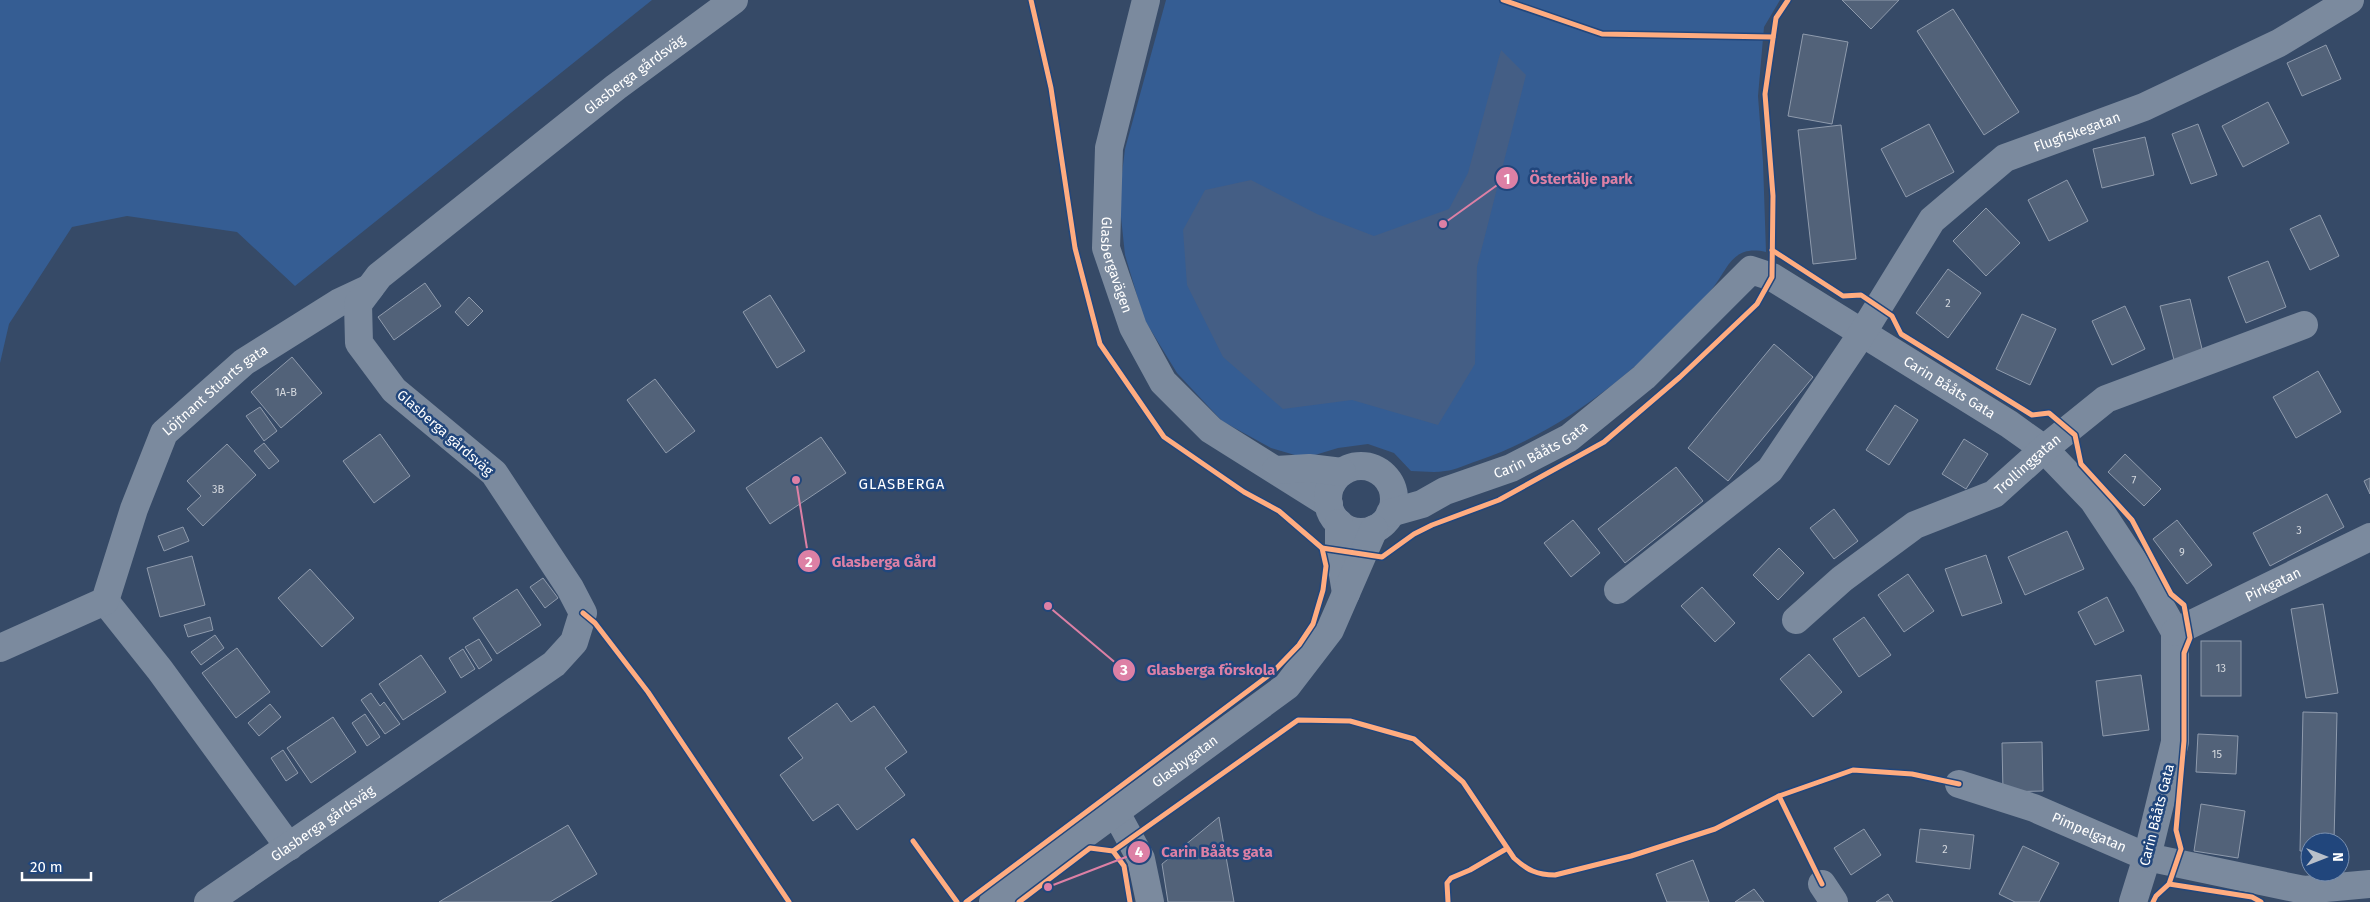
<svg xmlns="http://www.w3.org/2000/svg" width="2370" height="902" font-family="'Fira Sans',sans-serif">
<rect width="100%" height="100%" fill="#364a67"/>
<g fill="#355d93">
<path d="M0,0h652l-357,286 -58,-54 -110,-16 -55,11 -63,97 -9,39z"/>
<path d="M1166,0h614l-16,27 -6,69 5,66 3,90c-34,-8 -38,17 -54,37 -6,7 -12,13 -18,20 -59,64 -134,124 -217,152 -10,3 -21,9 -32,10 -11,2 -23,0 -34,0l-17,-18 -26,-9 -30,4 -33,10 -34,-10 -49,-27 -45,-48 -33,-54 -19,-64 -6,-57 6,-49z"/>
</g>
<path fill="#445e85" d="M1501,50l25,25 -49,192 -2,97 -37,61 -86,-25 -69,9 -60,-52 -36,-72 -4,-55 22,-40 46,-10 66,34 57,22 75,-27 19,-36z"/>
<g fill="#526279" stroke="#8f9bad">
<path d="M1842,0h57l-28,29z"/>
<path d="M1953,9l66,103 -35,23 -67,-104z"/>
<path d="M1803,34l45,8 -16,82 -44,-8z"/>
<path d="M2326,45l15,34 -39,17 -15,-33z"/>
<path d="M2268,102l21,41 -46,24 -21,-41z"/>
<path d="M1929,124l25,48 -48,25 -25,-48z"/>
<path d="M2198,124l19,51 -26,9 -19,-50z"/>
<path d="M1841,125l15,134 -43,5 -15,-134z"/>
<path d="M2145,137l9,38 -52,13 -9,-39z"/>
<path d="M2067,180l21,41 -39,20 -21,-41z"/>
<path d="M1986,208l34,35 -34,33 -33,-35z"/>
<path d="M2320,215l19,41 -29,14 -20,-41z"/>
<path d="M2268,261l18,46 -40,16 -18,-46z"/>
<path d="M1948,269l33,24 -33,45 -32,-25z"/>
<path d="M425,283l16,23 -47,34 -16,-23z"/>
<path d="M770,295l35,56 -28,17 -34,-56z"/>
<path d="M469,297l14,14 -15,15 -13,-14z"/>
<path d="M2190,299l13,54 -29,7 -14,-54z"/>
<path d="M2125,306l20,43 -33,16 -20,-44z"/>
<path d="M2022,314l34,15 -26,56 -34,-16z"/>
<path d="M1774,344l39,33 -85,104 -40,-33z"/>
<path d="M292,357l30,36 -41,35 -30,-36z"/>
<path d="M2318,371l23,41 -45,26 -23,-41z"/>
<path d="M655,379l40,52 -29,22 -39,-53z"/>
<path d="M1895,405l23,15 -29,45 -23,-15z"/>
<path d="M260,407l17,24 -13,10 -18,-25z"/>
<path d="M380,434l30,42 -36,27 -31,-42z"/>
<path d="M821,437l25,36 -76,51 -24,-36z"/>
<path d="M1964,439l24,15 -22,35 -24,-15z"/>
<path d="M264,443l15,18 -10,8 -15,-18z"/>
<path d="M227,444l29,31 -53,51 -16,-17 14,-13 -14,-15z"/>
<path d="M2125,454l36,35 -17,17 -36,-34z"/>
<path d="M1676,467l27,34 -78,62 -27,-34z"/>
<path d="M2370,478v16l-6,-13z"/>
<path d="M2327,494l17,33 -74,39 -17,-33z"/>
<path d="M1834,509l24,32 -24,18 -24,-31z"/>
<path d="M1573,520l27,33 -29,24 -27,-34z"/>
<path d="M2177,520l35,45 -25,19 -34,-45z"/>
<path d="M183,527l6,14 -25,10 -6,-15z"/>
<path d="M2067,531l17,38 -59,26 -17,-38z"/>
<path d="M1779,548l25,25 -26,27 -25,-25z"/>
<path d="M1986,555l16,48 -40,13 -17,-47z"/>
<path d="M192,556l13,49 -45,12 -13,-49z"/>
<path d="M310,569l44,49 -32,29 -44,-49z"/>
<path d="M1908,574l26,37 -30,21 -26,-37z"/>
<path d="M543,578l15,20 -13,10 -15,-21z"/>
<path d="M1702,587l33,36 -20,19 -34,-36z"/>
<path d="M517,589l24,36 -44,29 -24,-36z"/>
<path d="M2107,597l17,34 -29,14 -17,-33z"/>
<path d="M2323,604l15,89 -32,5 -15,-89z"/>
<path d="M210,617l3,13 -25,7 -4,-12z"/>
<path d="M1864,617l27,38 -32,22 -26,-38z"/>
<path d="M215,635l9,13 -23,17 -10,-13z"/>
<path d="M479,639l13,21 -13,9 -14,-22z"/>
<rect x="2201" y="641" width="40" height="55"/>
<path d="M237,648l33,44 -34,26 -34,-45z"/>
<path d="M463,649l12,20 -14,9 -12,-20z"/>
<path d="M1809,654l33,38 -29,25 -33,-38z"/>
<path d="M421,655l25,37 -43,28 -24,-36z"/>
<path d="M2141,675l8,55 -46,6 -7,-55z"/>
<path d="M371,693l9,13 4,-4 16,22 -15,10 -24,-34z"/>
<path d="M837,703l14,19 23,-16 33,46 -22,16 20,27 -48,35 -19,-26 -25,17 -33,-46 23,-17 -15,-20z"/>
<path d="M270,704l11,13 -22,19 -11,-13z"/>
<path d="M2303,712l34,1 -3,129h-24v9h-10z"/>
<path d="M365,714l15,23 -13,9 -15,-23z"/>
<path d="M333,717l23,35 -45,31 -24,-35z"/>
<path d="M2198,734l40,2 -2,38 -40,-2z"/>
<path d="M2042,742l1,49 -40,1 -1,-49z"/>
<path d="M283,750l15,23 -12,8 -15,-23z"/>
<path d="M2201,804l44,7 -7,47 -44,-7z"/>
<path d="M1219,817l15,85h-66l-6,-38z"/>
<path d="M568,825l29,49 -47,28h-111z"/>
<path d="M1864,829l17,26 -30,20 -17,-27z"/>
<path d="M1920,829l54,6 -4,34 -54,-7z"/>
<path d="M2023,846l36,17 -20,39h-24l-16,-8z"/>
<path d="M1693,860l16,42h-42l-11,-28z"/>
<path d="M1754,889l10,13h-29z"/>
<path d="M1888,894l5,8h-17z"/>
</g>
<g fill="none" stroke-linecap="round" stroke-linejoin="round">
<g stroke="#7b8a9e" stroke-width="28">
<path id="s1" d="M1146,0l-37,148 -3,100 27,79 30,55 48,48 118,74"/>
<circle cx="1361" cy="499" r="33"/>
<path d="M1276,470l33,-2 33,4"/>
<path id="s2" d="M1390,513l32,-9 23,-13 66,-23 58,-30 75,-61 107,-107 21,7 237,147 35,25 49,51 53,80 29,52v110l-28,115 -14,45"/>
<path d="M1339,523v27l7,43"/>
<path id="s3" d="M1618,590l152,-120 93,-138 69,-112 73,-62 139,-51 135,-64 71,-43"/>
<path d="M105,601l55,69 129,177"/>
<path id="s4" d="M1796,620l46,-41 73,-54 79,-31 50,-45 62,-50 198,-74"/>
<path id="s5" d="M2175,632l195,-95"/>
<path id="s6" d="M0,648l105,-47 29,-92 30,-76 80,-71 94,-59 32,-15"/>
<path id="s7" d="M1959,784l75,24 113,49 157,33 66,-6"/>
<path d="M1115,811l26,48 9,43"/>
<path d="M1822,884l12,18"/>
<path id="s8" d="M208,902l346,-238 20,-22 9,-29 -13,-25 -76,-115 -100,-83 -35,-47 -1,-39 21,-28 237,-189 118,-87"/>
<path id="s9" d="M993,902l294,-216 43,-56 44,-101"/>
</g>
<defs>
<g id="cycleway">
<path d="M1503,0l99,34 171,3"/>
<path d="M1772,250l71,46 18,-1 31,21 9,18 131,81 17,-2 26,22 6,29 51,56 39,74 13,11 6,33 -6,15v88l-8,89 5,19 -12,35 -13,12 -3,6"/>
<path d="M1322,548l60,9 32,-23 18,-9 67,-25 105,-58 76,-65 77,-73 15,-27 1,-81 -8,-102 11,-76 12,-18"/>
<path d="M583,613l12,10 53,69 141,210"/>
<path d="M1779,796l43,88"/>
<path d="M913,841l44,61"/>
<path d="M1113,851l185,-131 52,1 64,18 49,43 51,76c13,12 23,17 41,17l76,-19 84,-27 64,-33 74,-26 59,4 47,10"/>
<path d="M2169,884l83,13 9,5"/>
<path d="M966,902l306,-229 27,-28 14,-21 10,-34 3,-24 -4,-18 -43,-37 -35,-19 -80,-55 -64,-93 -25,-96 -24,-160 -20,-88"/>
<path d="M1019,902l71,-54 23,3 11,15 6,36"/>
<path d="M1448,902l-1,-19 4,-5 19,-8 36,-21"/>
</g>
</defs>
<use href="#cycleway" stroke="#21467c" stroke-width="8"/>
<use href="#cycleway" stroke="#ffac80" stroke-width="5"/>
</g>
<g text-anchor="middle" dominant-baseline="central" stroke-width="5" stroke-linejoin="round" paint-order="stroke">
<g font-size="11" fill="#d4d8de">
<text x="1948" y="303">2</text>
<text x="286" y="392">1A-B</text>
<text x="2134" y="480">7</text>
<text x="218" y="489">3B</text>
<text x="2299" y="530">3</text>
<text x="2182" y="552">9</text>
<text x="2221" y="668">13</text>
<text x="2217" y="754">15</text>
<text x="1945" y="849">2</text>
</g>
<g font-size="14" fill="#fff" stroke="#21467c">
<text stroke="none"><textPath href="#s8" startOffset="1234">Glasberga gårdsväg</textPath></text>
<text stroke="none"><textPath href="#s3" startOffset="664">Flugfiskegatan</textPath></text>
<text stroke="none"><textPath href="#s1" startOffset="271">Glasbergavägen</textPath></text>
<text stroke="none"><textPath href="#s2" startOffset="674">Carin Bååts Gata</textPath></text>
<text stroke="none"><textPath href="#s6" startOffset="360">Löjtnant Stuarts gata</textPath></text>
<text transform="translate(445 433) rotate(41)">Glasberga gårdsväg</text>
<text stroke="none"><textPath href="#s2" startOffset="164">Carin Bååts Gata</textPath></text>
<text stroke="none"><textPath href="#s4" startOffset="282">Trollinggatan</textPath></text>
<text stroke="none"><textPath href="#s5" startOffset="109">Pirkgatan</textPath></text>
<text stroke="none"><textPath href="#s9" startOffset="238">Glasbygatan</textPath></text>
<text transform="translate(2157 815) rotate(-76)">Carin Bååts Gata</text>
<text stroke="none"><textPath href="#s8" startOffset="139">Glasberga gårdsväg</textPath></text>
<text stroke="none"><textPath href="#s7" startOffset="139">Pimpelgatan</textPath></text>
</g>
<g font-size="15" letter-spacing="1" fill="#fff" stroke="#21467c">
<text x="902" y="484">GLASBERGA</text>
</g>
</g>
<path fill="none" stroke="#dd80a5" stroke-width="2" d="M1443 224L1507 178M796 480L809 561M1048 606L1124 670M1048 887L1139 852"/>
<g fill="#dd80a5" stroke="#21467c" stroke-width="2">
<circle cx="1443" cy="224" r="5"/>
<circle cx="796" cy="480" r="5"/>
<circle cx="1048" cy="606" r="5"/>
<circle cx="1048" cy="887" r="5"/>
<circle cx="1507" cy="178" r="12"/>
<circle cx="809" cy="561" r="12"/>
<circle cx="1124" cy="670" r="12"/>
<circle cx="1139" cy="852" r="12"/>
</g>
<g font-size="15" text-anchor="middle" font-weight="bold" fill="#fff">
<text x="1507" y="184">1</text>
<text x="809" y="567">2</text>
<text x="1124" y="675">3</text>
<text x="1139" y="857">4</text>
</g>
<g font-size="15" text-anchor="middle" font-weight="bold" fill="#dd80a5" stroke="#21467c" stroke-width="5" stroke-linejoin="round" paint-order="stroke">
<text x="1581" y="184">Östertälje park</text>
<text x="884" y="567">Glasberga Gård</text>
<text x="1211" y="675">Glasberga förskola</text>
<text x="1217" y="857">Carin Bååts gata</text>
</g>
<g transform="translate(2325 857) rotate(90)"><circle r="24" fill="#21467c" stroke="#7a90b0"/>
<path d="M0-4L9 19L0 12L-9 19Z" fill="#b9c0ca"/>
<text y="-8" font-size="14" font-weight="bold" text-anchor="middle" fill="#ffffff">N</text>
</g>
<path d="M22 872v8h69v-8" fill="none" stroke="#ffffff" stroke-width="2.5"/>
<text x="30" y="872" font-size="15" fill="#ffffff" stroke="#21467c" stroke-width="4" paint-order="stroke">20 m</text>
</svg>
